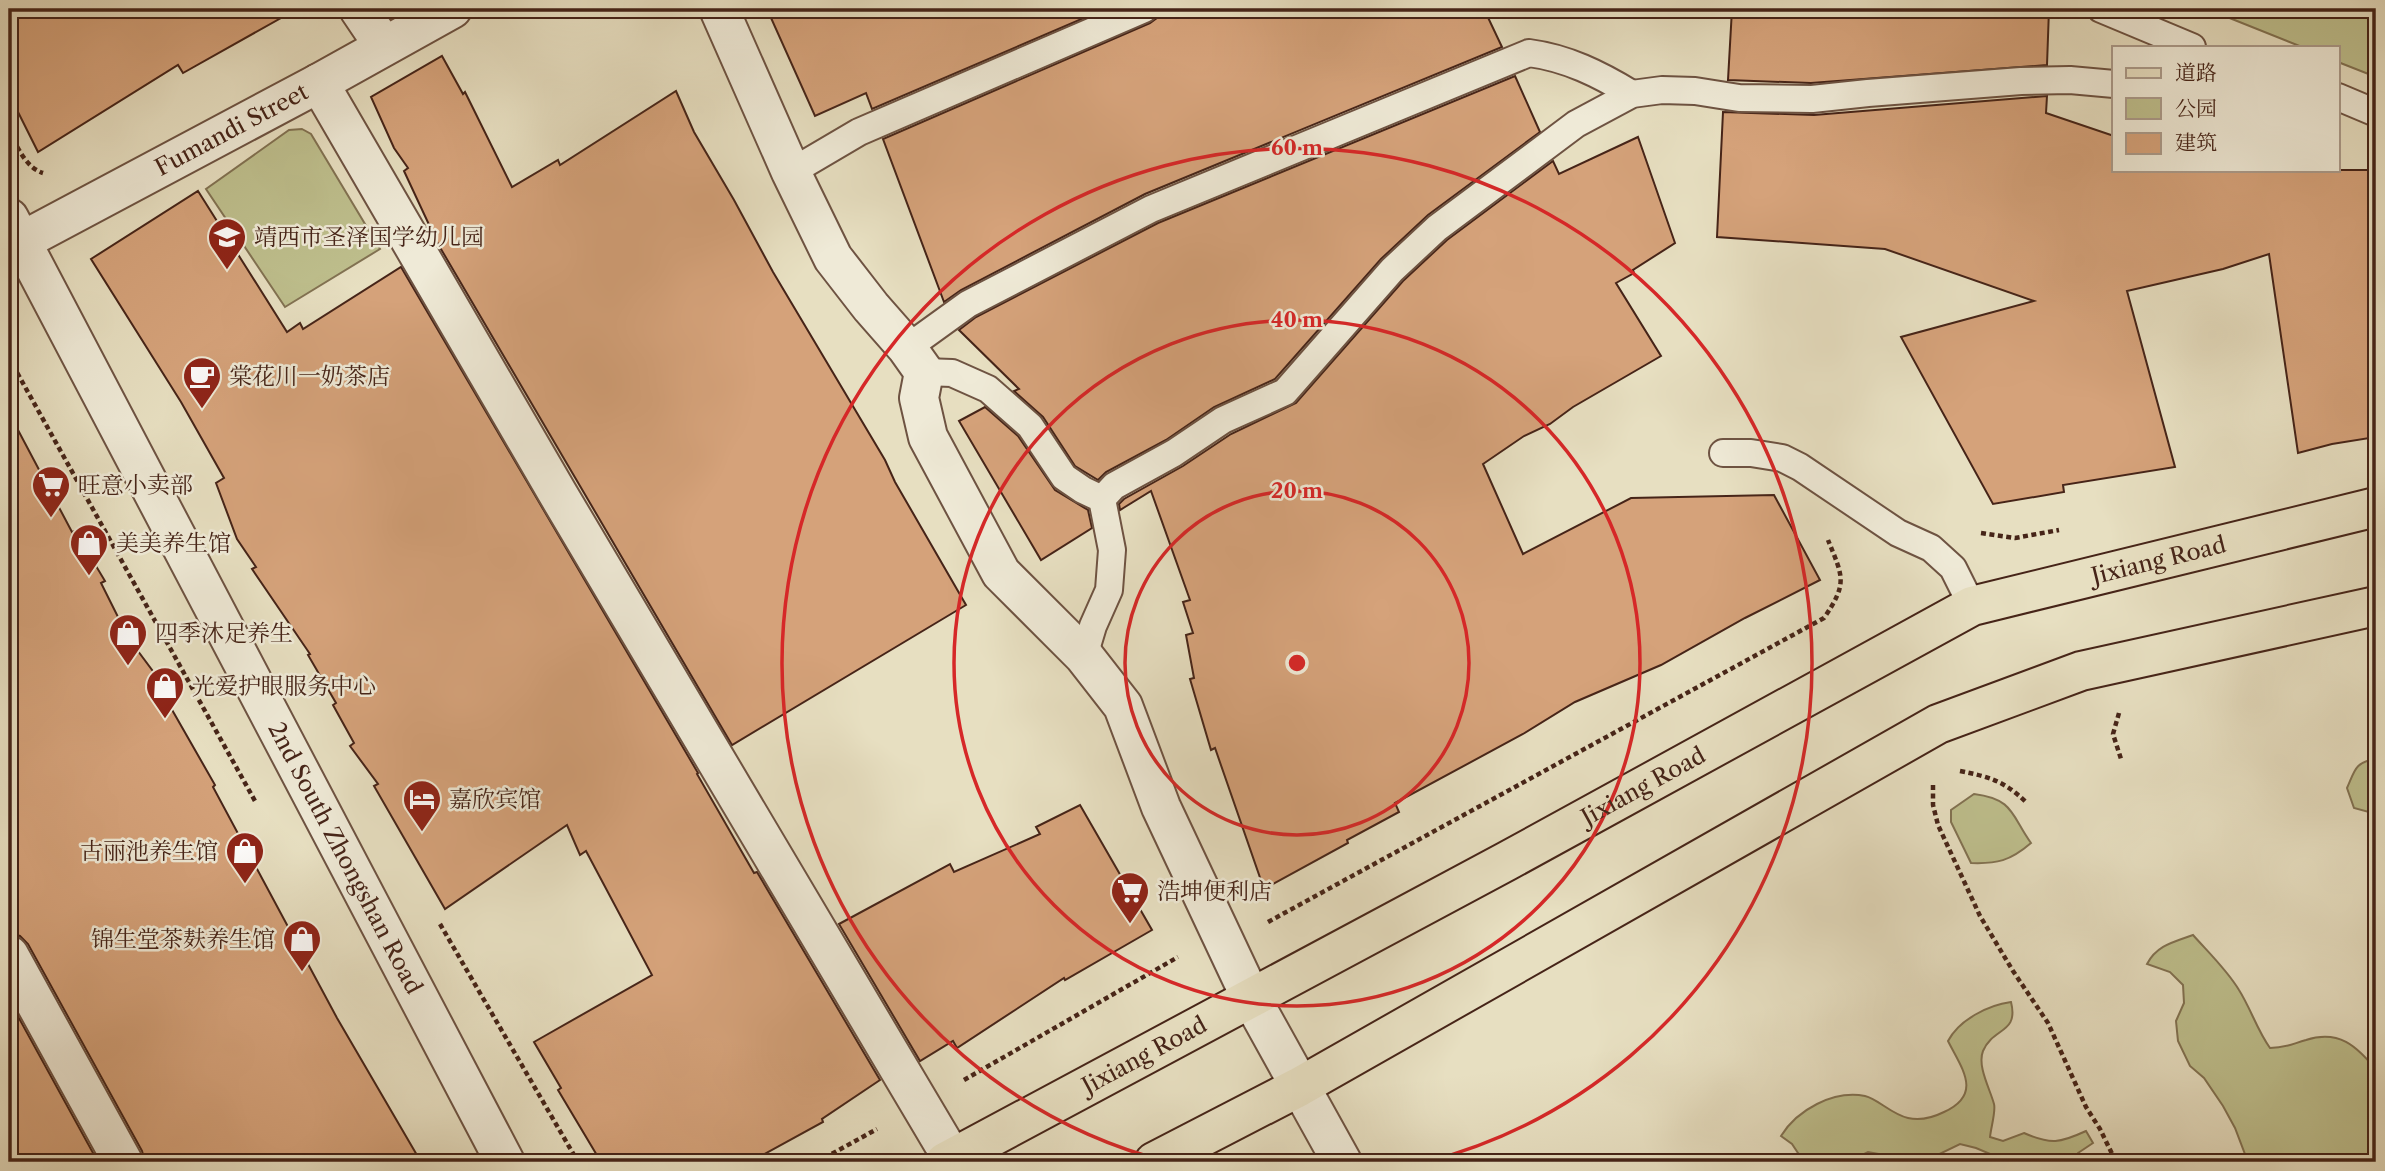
<svg xmlns="http://www.w3.org/2000/svg" width="2385" height="1171" font-family="'Libre Caslon Text','Noto Serif SC',serif">
<rect width="100%" height="100%" fill="#e7dfc1"/>
<filter id="stains"><feTurbulence type="fractalNoise" baseFrequency=".00286" numOctaves="4"/><feColorMatrix values="0 0 0 0 .2 0 0 0 0 .09 0 0 0 0 .02 0 0 0 .5 -.17"/></filter>
<radialGradient id="worn" r=".72"><stop offset=".6" stop-color="#630" stop-opacity="0"/><stop offset="1" stop-color="#630" stop-opacity=".3"/></radialGradient>
<g fill="#bebf8d" stroke="#827252" stroke-width="2">
<path d="M2207,9h141l28,11v57l-38,-15v-15h-36z"/>
<path d="M302,129l9,5 69,115 -95,58 -79,-118 83,-59z"/>
<path d="M2376,759v55l-22,-6 -7,-20c8,-18 8,-26 29,-29z"/>
<path d="M1974,794c40,5 37,21 57,49 -21,18 -34,21 -60,20l-20,-41v-12z"/>
<path d="M2193,935c16,18 34,35 46,55 12,19 18,40 31,58 16,0 22,-4 36,-8 34,-11 50,7 70,29v93h-128l-13,-34 -12,-22 -19,-28 -14,-12 -12,-25 -2,-20 8,-18 -1,-18 -13,-13 -23,-8c10,-19 27,-22 46,-29z"/>
<path d="M2011,1002c8,32 -18,25 -28,49 -6,15 7,38 11,53 2,7 -3,23 -4,33l13,4 21,-8c27,12 36,10 62,-2l7,12 -15,10 -2,9h-78l-3,-6 -19,-8 -16,-4 -37,18h-21l-18,-7 -16,-3 -20,10h-44l-12,-18 -11,-8c16,-26 52,-46 84,-40 13,3 26,18 43,22 13,3 24,0 36,-6 39,-18 18,-43 4,-71 11,-21 40,-36 63,-39z"/>
</g>
<g fill="#d5a27a" stroke="#462418" stroke-width="2">
<path d="M25,9h272l-114,64 -5,-8 -140,87 -29,-58v-76z"/>
<path d="M767,9h338l-233,100 -6,-16 -51,23z"/>
<path d="M1159,9h325l18,38 -357,147 -184,96 -17,12 -61,-163 267,-116 7,-5z"/>
<path d="M1732,9h317l-2,56 -236,18 -83,-3z"/>
<path d="M442,56l21,38 2,-2 47,95 46,-27 2,5 116,-74 18,41 40,68 39,72 112,188 10,22 71,123 -234,140 -294,-501 -34,-73 4,-3 -14,-20 -23,-51z"/>
<path d="M1515,76l25,56 -112,83 -47,44 -106,120 -61,28 -48,33 -60,32 -8,8 -23,-14 -32,-49 -29,-26 5,-2 -60,-59 17,-13 182,-94z"/>
<path d="M2047,96l-1,17 68,23v34h262v267l-44,7 -34,9 -29,-199 -46,15 -96,22 48,176 -112,18 1,7 -71,12 -92,-167 133,-36 -149,-52 -168,-12 6,-125 91,3z"/>
<path d="M1638,137l37,106 -42,27 1,3 -18,10 45,73 -88,51 -23,17 -26,12 -41,28 40,90 108,-56 143,-3 46,85 -75,38 -84,47 -86,37 -52,32 -128,69 4,9 -52,28 1,3 -84,46 -49,-141 -4,2 -21,-71 4,-1 -8,-43 7,-2 -10,-31 7,-2 -39,-109 -31,19 -1,-6 5,-5 59,-33 48,-32 65,-31 107,-122 44,-41 106,-79 6,13z"/>
<path d="M198,191l89,141 13,-9 3,6 98,-62 297,506 -1,1 57,99 3,-1 123,208 -58,39 1,3 -73,40h-149l-43,-72 3,-2 -27,-46 118,-67 -66,-124 -6,4 -13,-30 -122,84 -71,-123 4,-2 -28,-38 4,-3 -21,-38 3,-2 -28,-48 2,-1 -58,-85 4,-2 -19,-28 -21,-56 8,-5 -43,-76 -90,-143z"/>
<path d="M985,407l33,29 37,54 33,20 4,18 -51,32 -82,-139z"/>
<path d="M9,413l63,119 3,-1 30,50 -4,2 28,56 29,39 -3,2 60,105 -2,2 124,231 84,144h-276l-3,-11 -114,-207 -8,-8 -11,-3z"/>
<path d="M1080,805l72,125 -87,50 -1,-2 -107,70 -4,-7 -33,20 -81,-137 111,-60 4,8 86,-38 -4,-7z"/>
<path d="M9,1000l89,162h-89z"/>
</g>
<g fill="none" stroke-linecap="round" stroke-linejoin="round">
<defs>
<g id="service">
<path d="M2101,9l91,38"/>
<path d="M2338,97l38,16"/>
<path d="M791,172l68,-40 285,-123"/>
<path d="M907,348l61,-44 183,-95 378,-156c38,5 70,21 103,41"/>
<path d="M924,372l28,1 36,16 42,37 34,51 19,13 19,9 10,51 -3,40 -16,36 -9,30"/>
<path d="M1723,453h28l31,5 18,9 98,66 33,15 22,20 19,38"/>
<path d="M1102,499l12,-13 60,-33 49,-33 62,-28 107,-122 45,-42 139,-104 56,-30 30,-4 33,1 44,7 73,1 56,-6 153,-12 49,-1 44,4"/>
</g>
<g id="minor">
<path d="M359,9l25,37"/>
<path d="M719,9l72,163 42,86 38,49 36,41 17,24 -5,26 9,39 73,136 83,83 39,50 38,101 90,191 91,164"/>
<path d="M319,83l239,411 394,664"/>
<path id="s1" d="M9,218l496,944"/>
<path id="s2" d="M9,248l310,-165 133,-74"/>
<path d="M9,955l114,207"/>
</g>
<g id="primary">
<path id="s3" d="M945,1162l562,-301 465,-255 404,-99"/>
<path d="M1154,1162l145,-75 639,-363 143,-53 295,-65"/>
</g>
</defs>
<use href="#service" stroke="#6e5342" stroke-width="30"/>
<use href="#minor" stroke="#6e5342" stroke-width="42"/>
<use href="#primary" stroke="#462418" stroke-width="42"/>
<g stroke="#462418" stroke-width="4.5" stroke-dasharray="5 3.5" stroke-linecap="butt">
<path d="M9,132c9,15 16,35 34,41"/>
<path d="M9,358l246,443"/>
<path d="M1981,533l34,5 44,-8"/>
<path d="M2119,713l-6,21 8,25"/>
<path d="M1960,771c30,6 44,10 66,31"/>
<path d="M1933,785v20l5,20 42,91 33,55 35,52 38,84 14,22 16,33"/>
<path d="M1268,922l556,-304c24,-35 19,-41 4,-78"/>
<path d="M440,924l138,238"/>
<path d="M964,1080l214,-123"/>
<path d="M817,1162l60,-33"/>
</g>
<use href="#service" stroke="#efead7" stroke-width="26"/>
<use href="#minor" stroke="#efead7" stroke-width="38"/>
<use href="#primary" stroke="#e7dfc1" stroke-width="38"/>
</g>
<g fill="none" stroke="#d62828" stroke-width="3.5">
<circle cx="1297" cy="663" r="172"/>
<circle cx="1297" cy="663" r="343"/>
<path d="M1168 1162A515 515 0 1 1 1426 1162"/>
</g>
<defs>
<symbol id="school-pin" viewBox="-11 -11 22 30"><path d="M0 17L-7.5 6A9.5 9.5 0 1 1 7.5 6Z" fill="#8f2418" stroke="#efead7"/><path d="M0-5L7-2L0 1L-7-2ZM-4 1L0 2.5L4 1V4Q0 6-4 4Z" fill="#fff"/></symbol>
<symbol id="cafe-pin" viewBox="-11 -11 22 30"><path d="M0 17L-7.5 6A9.5 9.5 0 1 1 7.5 6Z" fill="#8f2418" stroke="#efead7"/><path d="M-5.5-4.5H6V0H3Q3 3.5 0 3.5H-2.5Q-5.5 3.5-5.5 0ZM3-3.2v2h1.7v-2ZM-6 4.5H4V6H-6Z" fill="#fff"/></symbol>
<symbol id="supermarket-pin" viewBox="-11 -11 22 30"><path d="M0 17L-7.5 6A9.5 9.5 0 1 1 7.5 6Z" fill="#8f2418" stroke="#efead7"/><path d="M-6-5.5h2.5l.6 2H6L4.5 2H-2.5L-4.4-4H-6ZM-1.5 3.2a1.3 1.3 0 1 0 .1 0ZM3 3.2a1.3 1.3 0 1 0 .1 0Z" fill="#fff"/></symbol>
<symbol id="shop-pin" viewBox="-11 -11 22 30"><path d="M0 17L-7.5 6A9.5 9.5 0 1 1 7.5 6Z" fill="#8f2418" stroke="#efead7"/><path d="M-5-2.5h2.3a2.7 3.5 0 0 1 5.4 0H5L5.5 6h-11ZM-1.5-2.5h3a1.5 2.3 0 0 0-3 0Z" fill="#fff"/></symbol>
<symbol id="hotel-pin" viewBox="-11 -11 22 30"><path d="M0 17L-7.5 6A9.5 9.5 0 1 1 7.5 6Z" fill="#8f2418" stroke="#efead7"/><path d="M-6-4.5h1.5V1H6V5H4.5V3h-9V5H-6ZM-4 0a1.8 1.8 0 1 1 3.6 0ZM.5 0V-2.5h3Q6-2.5 6 0Z" fill="#fff"/></symbol>
</defs>
<g fill-rule="evenodd">
<use href="#school-pin" x="205" y="215" width="44" height="60"/>
<use href="#cafe-pin" x="180" y="354" width="44" height="60"/>
<use href="#supermarket-pin" x="29" y="463" width="44" height="60"/>
<use href="#shop-pin" x="67" y="521" width="44" height="60"/>
<use href="#shop-pin" x="106" y="611" width="44" height="60"/>
<use href="#shop-pin" x="143" y="664" width="44" height="60"/>
<use href="#hotel-pin" x="400" y="777" width="44" height="60"/>
<use href="#shop-pin" x="223" y="829" width="44" height="60"/>
<use href="#supermarket-pin" x="1108" y="869" width="44" height="60"/>
<use href="#shop-pin" x="280" y="917" width="44" height="60"/>
</g>
<g text-anchor="middle" dominant-baseline="central" stroke-width="5" stroke-linejoin="round" paint-order="stroke">
<g font-size="23" fill="#462418" stroke="#efead7">
<text stroke="none"><textPath href="#s2" startOffset="252">Fumandi Street</textPath></text>
<text stroke="none"><textPath href="#s3" startOffset="1360">Jixiang Road</textPath></text>
<text stroke="none"><textPath href="#s3" startOffset="793">Jixiang Road</textPath></text>
<text stroke="none"><textPath href="#s1" startOffset="723">2nd South Zhongshan Road</textPath></text>
<text stroke="none"><textPath href="#s3" startOffset="226">Jixiang Road</textPath></text>
</g>
<g font-size="23" fill="#462418" stroke="#efead7" text-anchor="start">
<text x="254" y="237">靖西市圣泽国学幼儿园</text>
<text x="229" y="376">棠花川一奶茶店</text>
<text x="78" y="485">旺意小卖部</text>
<text x="116" y="543">美美养生馆</text>
<text x="155" y="633">四季沐足养生</text>
<text x="192" y="686">光爱护眼服务中心</text>
<text x="449" y="799">嘉欣宾馆</text>
<text x="218" y="851" text-anchor="end">古丽池养生馆</text>
<text x="1157" y="891">浩坤便利店</text>
<text x="275" y="939" text-anchor="end">锦生堂茶麸养生馆</text>
</g>
</g>
<circle cx="1297" cy="663" r="10" fill="#d62828" stroke="#efead7" stroke-width="3.5"/>
<g font-size="21" text-anchor="middle" font-weight="bold" fill="#d62828" stroke="#efead7" stroke-width="5" stroke-linejoin="round" paint-order="stroke">
<text x="1297" y="155">60 m</text>
<text x="1297" y="327">40 m</text>
<text x="1297" y="498">20 m</text>
</g>
<rect width="2385" height="1171" fill="none" stroke="#e7dfc1" stroke-width="35"/>
<rect x="10" y="10" width="2364" height="1150" fill="none" stroke="#462418" stroke-width="3.5"/>
<rect x="18" y="18" width="2350" height="1136" fill="none" stroke="#462418" stroke-width="2"/>
<rect x="2112" y="46" width="228" height="126" fill="#efead7" stroke="#ab9b8b" stroke-width="2"/>
<rect x="2126" y="68" width="35" height="10" fill="#e7dfc1" stroke="#ab9b8b" stroke-width="2"/>
<text x="2175" y="80" font-size="21" fill="#462418">道路</text>
<rect x="2126" y="98" width="35" height="21" fill="#bebf8d" stroke="#ab9b8b" stroke-width="2"/>
<text x="2175" y="116" font-size="21" fill="#462418">公园</text>
<rect x="2126" y="133" width="35" height="21" fill="#d5a27a" stroke="#ab9b8b" stroke-width="2"/>
<text x="2175" y="150" font-size="21" fill="#462418">建筑</text>
<rect width="100%" height="100%" filter="url(#stains)"/>
<rect width="100%" height="100%" fill="url(#worn)"/>
</svg>
